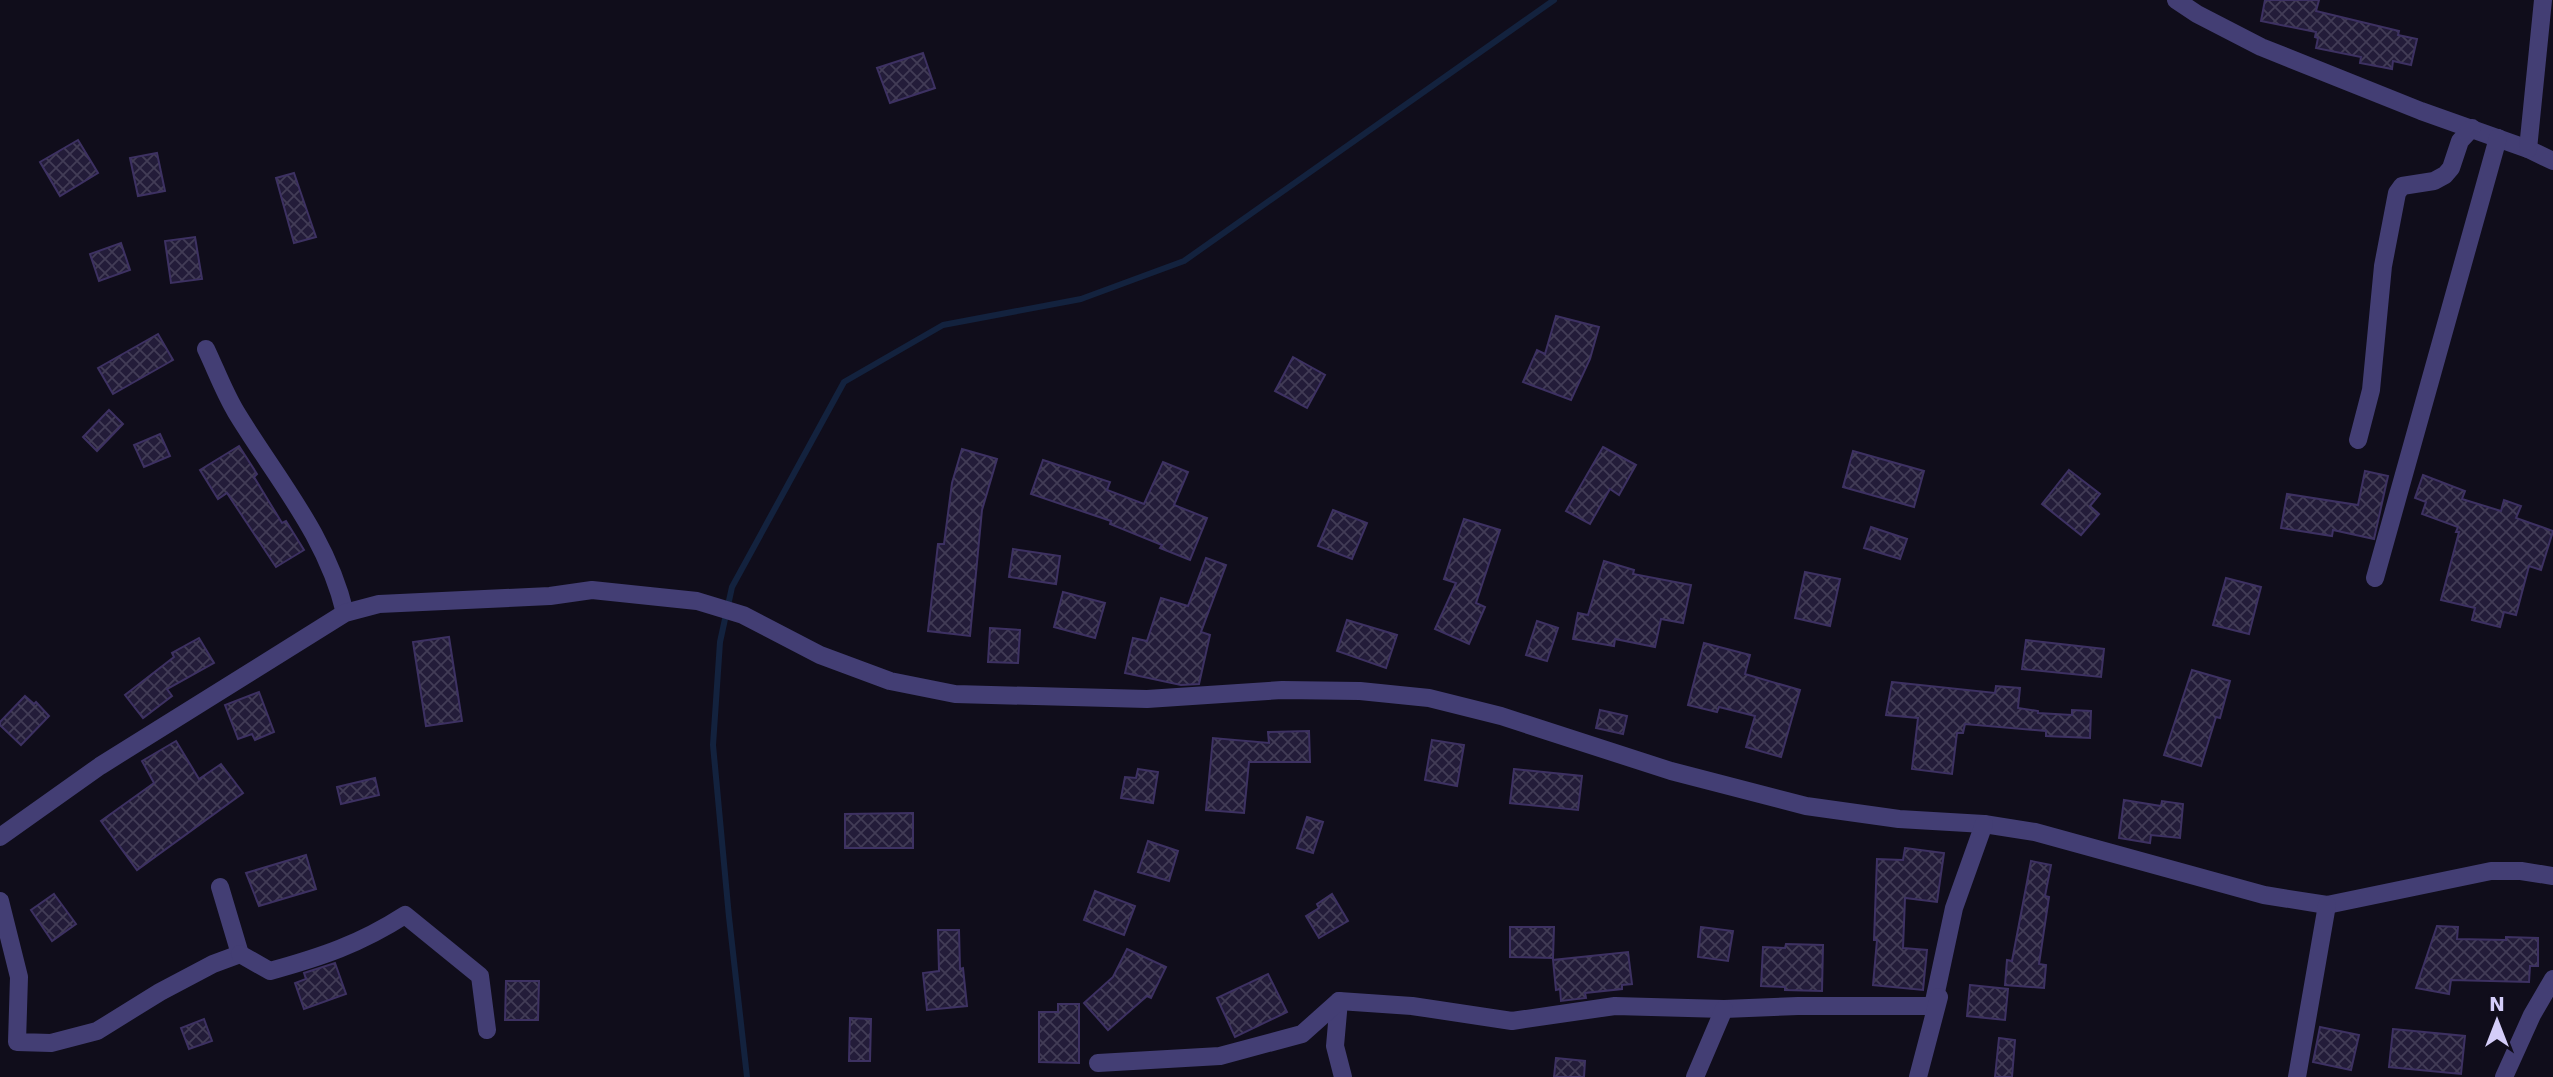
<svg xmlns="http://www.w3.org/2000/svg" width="2553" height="1077" font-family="'DejaVu Sans',sans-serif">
<defs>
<pattern id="building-cross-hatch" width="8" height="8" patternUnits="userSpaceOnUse" patternTransform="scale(1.75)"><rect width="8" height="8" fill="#231c39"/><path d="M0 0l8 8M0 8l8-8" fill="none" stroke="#423c56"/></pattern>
</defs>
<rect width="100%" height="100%" fill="#100d1b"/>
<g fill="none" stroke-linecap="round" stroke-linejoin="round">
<path stroke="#13223e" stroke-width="6" d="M747,1077l-18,-160 -16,-172 7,-103 12,-55 112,-205 99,-57 138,-26 103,-38 370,-261"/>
</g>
<g fill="url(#building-cross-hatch)" stroke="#3d3162" stroke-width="2">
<path d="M2265,0h54l-3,11 83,20 -1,4 19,4 -6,26 -18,-4 -1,8 -32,-6 1,-6 -45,-9 2,-10 -3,-1 1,-5 -55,-11z"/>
<path d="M923,53l12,35 -45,15 -13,-35z"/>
<path d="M78,140l20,33 -38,23 -20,-34z"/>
<path d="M157,153l8,38 -27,5 -8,-38z"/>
<path d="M294,173l22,64 -22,6 -18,-65z"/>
<path d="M195,237l7,42 -31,4 -6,-42z"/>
<path d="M121,243l9,27 -31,11 -9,-27z"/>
<path d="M1556,316l43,11 -9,32 -19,41 -48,-18 14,-32 8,4z"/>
<path d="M158,334l15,26 -60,34 -15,-26z"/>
<path d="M1293,357l32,18 -18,33 -32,-17z"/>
<path d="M109,410l14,14 -26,27 -14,-14z"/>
<path d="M160,434l10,22 -26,11 -10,-22z"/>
<path d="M239,446l18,28 -3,3 28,46 4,-2 18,29 -28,17 -49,-74 -9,6 -18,-29z"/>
<path d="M1603,447l33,18 -17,30 -9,-6 -20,35 -24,-13z"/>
<path d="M962,449l35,10 -15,51 -12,126 -42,-5 10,-87h6l8,-61z"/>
<path d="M1853,451l71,20 -10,36 -71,-20z"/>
<path d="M1043,460l67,22 -3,8 37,14 19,-42 25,10 -14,33 33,13 -17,42 -30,-12 2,-3 -52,-21 1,-3 -80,-27z"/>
<path d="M2069,470l31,24 -10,12 9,8 -18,21 -39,-31z"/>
<path d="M2365,471l23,5 -14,63 -41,-9 -1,6 -51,-8 6,-34 71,11z"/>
<path d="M2423,475l42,16 -3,8 39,12 3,-11 17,6 -5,12 37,13 -12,39 -12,-4 -13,49 -12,-3 -4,15 -28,-7 3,-12 -34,-8 18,-68h-3l2,-5 -36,-13 4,-12 -11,-4z"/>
<path d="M1333,510l34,13 -15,36 -34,-13z"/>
<path d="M1464,519l36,11 -24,73 9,4 -16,37 -34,-15 21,-46 -12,-4z"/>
<path d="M1871,527l36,12 -7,20 -36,-11z"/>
<path d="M1013,549l47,7 -4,28 -47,-7z"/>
<path d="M1206,558l20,7 -25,67 9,3 -11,49 -18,1 -56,-12 8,-35 14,3 14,-43 27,8z"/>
<path d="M1604,561l30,9 -1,4 58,11 -8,38 -22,-4 -6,28 -40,-8 -1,7 -41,-7 5,-26 10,2z"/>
<path d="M1805,572l35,7 -10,47 -35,-8z"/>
<path d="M2226,578l35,9 -12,47 -36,-9z"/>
<path d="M1063,592l42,11 -10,35 -41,-11z"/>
<path d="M1347,620l50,15 -11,33 -49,-17z"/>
<path d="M1537,621l21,7 -11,33 -21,-6z"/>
<path d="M990,628l30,2 -2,33 -30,-1z"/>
<path d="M449,637l13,84 -36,5 -13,-84z"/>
<path d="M199,638l15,25 -47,26 5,7 -29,22 -18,-23 49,-38 -2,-4z"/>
<path d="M2026,640l78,9 -3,28 -79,-8z"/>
<path d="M1704,643l46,12 -5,19 55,16 -19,67 -35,-10 9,-31 -36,-9 -2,5 -29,-7z"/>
<path d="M2192,670l38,11 -10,37 -4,-1 -15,49 -37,-11z"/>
<path d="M1892,682l103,11 1,-7 24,2 -2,20 20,3v2l34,2v-5l19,1 -1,27 -44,-2v-5l-81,-7 -2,9h-6l-5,41 -40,-5 6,-51 -32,-3z"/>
<path d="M259,692l15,40 -19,8 -3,-6 -14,5 -13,-34z"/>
<path d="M25,696l9,8 2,-2 13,14 -28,29 -21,-20v-3z"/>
<path d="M1600,710l27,6 -4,18 -27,-6z"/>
<path d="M1309,731l1,31h-61l-5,51 -38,-3 7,-72 56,5 -1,-11z"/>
<path d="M1432,740l32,5 -7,41 -32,-6z"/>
<path d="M176,741l23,38 22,-15 22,29 -106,77 -36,-49 53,-38 -12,-22z"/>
<path d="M1138,769l20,3 -5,31 -32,-5 4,-21 11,1z"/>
<path d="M1514,769l68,7 -4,34 -68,-7z"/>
<path d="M375,778l4,17 -38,9 -4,-17z"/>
<path d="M2124,800l37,6 1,-5 21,3 -3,34 -29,-3 -1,8 -31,-5z"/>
<path d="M913,813v35h-68v-34z"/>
<path d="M1307,817l16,5 -10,31 -16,-5z"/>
<path d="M1148,841l30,10 -9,30 -31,-9z"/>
<path d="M1905,848l39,5 -7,49 -32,-4 -2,50 24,2 -4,40 -50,-5 4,-45h-3l3,-81 26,1z"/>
<path d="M306,855l10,34 -57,17 -13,-33z"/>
<path d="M2031,861l20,4 -6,31 4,1 -10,67 7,1 -2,23 -39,-3 2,-25 5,1z"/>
<path d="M1095,891l40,15 -11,29 -40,-15z"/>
<path d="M54,894l22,30 -24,17 -21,-31z"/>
<path d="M1332,894l16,27 -29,17 -13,-22 13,-8 -2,-4z"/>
<path d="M2437,926l21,1 -1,12 49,1v-3l32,1v28h-8l-1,16 -78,-2 -2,14 -33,-6z"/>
<path d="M1510,927h44l-1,31 -43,-1z"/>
<path d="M1701,927l32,4 -5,30 -30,-4z"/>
<path d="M938,930h21l1,39 3,-1 4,38 -40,4 -4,-37 16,-2z"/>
<path d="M1786,944l37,1 -1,46 -37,-1v-3l-24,-1 2,-39 22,1z"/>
<path d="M1127,949l39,18 -15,31 -4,-2 -39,34 -24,-27 29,-26z"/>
<path d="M1628,952l4,32 -10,1v4l-37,4 1,5 -25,3 -1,-12 -4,1 -3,-30z"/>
<path d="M335,963l11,31 -42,15 -9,-26 11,-4 -2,-6z"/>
<path d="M1268,974l19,38 -52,25 -18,-39z"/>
<path d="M506,981h33l-1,39h-33z"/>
<path d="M1970,985l38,4 -3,31 -38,-4z"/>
<path d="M1058,1004h21v59l-40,-1v-50h19z"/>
<path d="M850,1018l21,1 -1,42h-21z"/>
<path d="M204,1019l8,22 -23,8 -8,-21z"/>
<path d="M2320,1027l39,8 -8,35 -38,-8z"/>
<path d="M2393,1029l72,7 -4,38 -72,-7z"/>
<path d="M1999,1038l16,2 -3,37h-17z"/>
<path d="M1556,1058l29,3 -1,16h-30z"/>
</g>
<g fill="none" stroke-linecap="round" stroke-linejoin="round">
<g stroke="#433e74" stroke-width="18">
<path d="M2176,0l21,14 64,33 160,64 107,38 25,12"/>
<path d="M2528,149l15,-149"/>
<path d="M206,349c10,21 18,43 30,63 40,66 91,124 109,201"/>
<path d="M2358,440l13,-50 12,-124 14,-73 5,-7 32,-5 11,-6 6,-7 9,-27 12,-13"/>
<path d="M2375,578l123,-440"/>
<path d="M0,837l100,-71 245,-153 34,-9 171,-8 42,-6 105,11 46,14 77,40 70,26 65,13 192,5 135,-9 78,1 69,7 72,18 170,55 135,35 93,13 85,5 51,8 229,63 63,10 164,-34h30l32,5"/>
<path d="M0,901l19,76 -2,65 34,1 46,-12 63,-39 53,-28 27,-10 -20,-67"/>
<path d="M240,954l30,17c51,-14 90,-27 135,-56l75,61 7,54"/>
<path d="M1339,1001l-4,45 8,31"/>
<path d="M1098,1063l122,-7 82,-22 37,-33 73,5 100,15 103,-15 109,3 74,-3h135l21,-98 30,-84"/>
<path d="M1695,1077l29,-68"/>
<path d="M1918,1077l21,-80"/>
<path d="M2297,1077l30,-172"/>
<path d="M2504,1077l28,-62 21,-36"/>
</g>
</g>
<g transform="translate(2497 1021)" stroke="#100d1b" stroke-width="5" paint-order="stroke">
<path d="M0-5L12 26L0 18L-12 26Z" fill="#d4cdf9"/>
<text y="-10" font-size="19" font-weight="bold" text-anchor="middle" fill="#d4cdf9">N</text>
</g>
</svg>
